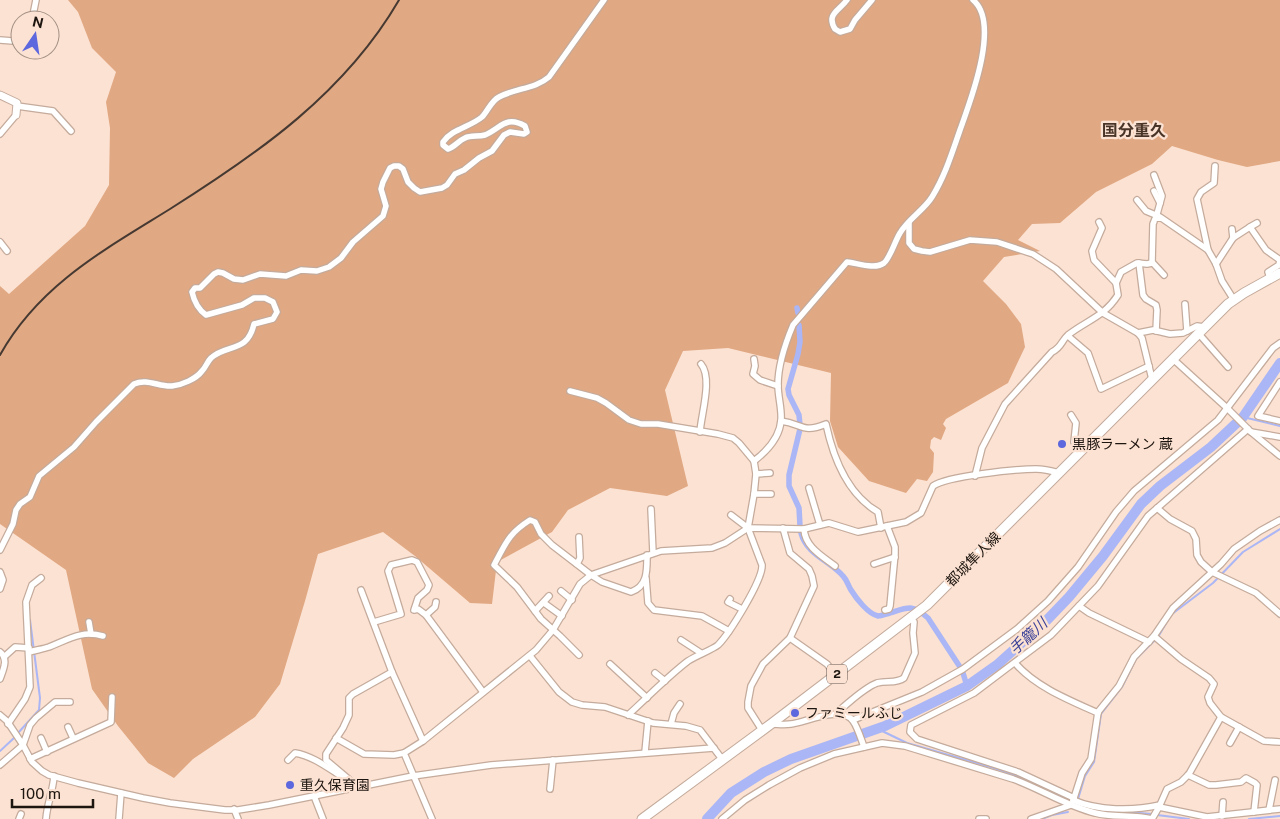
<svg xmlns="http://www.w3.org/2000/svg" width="1280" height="819" font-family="'Public Sans','Noto Sans JP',sans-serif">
<rect width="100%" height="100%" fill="#fce2d2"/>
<path fill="#e0a883" d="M68,0h1212v161l-33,6 -29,-7 -46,-14 -20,18 -56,28 -36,31 -28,1 -14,16 22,11 -36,6 -21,24 23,23 15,20 4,23 -17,36 -62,36 -3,5 3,4 -5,12 -7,-3 -3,3 -1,8 4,5 -1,19 -6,9 -10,-2 -11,14 -37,-12 -31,-34 -8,-26 1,-48 -103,-25 -45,3 -18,39 23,96 -21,10 -57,-8 -42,22 -16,22 -55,30 -5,42 -22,-1 -55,-47 -32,-24 -65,22 -13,47 -25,83 -25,33 -62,42 -19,19 -26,-15 -30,-37 -26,-37 -26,-119 -66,-46v-238l9,8 76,-68 24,-41 1,-57 -4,-26 10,-30 -24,-24 -14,-36z"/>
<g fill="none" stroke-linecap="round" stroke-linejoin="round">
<g stroke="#aab6f5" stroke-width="2">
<path d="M1243,417l37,9"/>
<path d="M1172,614l41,-31 30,-31 37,-23"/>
<path d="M878,729l29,14 87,25 39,14 36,18"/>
<path d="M18,733l21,-23 1,-12 -10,-78"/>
<path d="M0,751l14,-13"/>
<path d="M1078,799l7,-23 9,-14 7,-48 21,-27 14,-28 22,-22 10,-17"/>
<path d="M1087,808l18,3"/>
<path d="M1127,812l25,2"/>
<path d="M1157,815l32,4"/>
<path d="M1042,819l10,-4 16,-3"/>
<path d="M1249,819l31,-3"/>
</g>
<g stroke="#aab6f5" stroke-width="5.5">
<path d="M797,308l1,5"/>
<path d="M799,325l1,17 -2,12 -10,35 1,6 10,20 1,10"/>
<path d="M800,429l-11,46v11l10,22 1,18"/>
<path d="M801,533c6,22 28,27 42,43 4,4 5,9 8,14 5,8 17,24 27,26 4,0 8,-2 12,-3 19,-6 22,-9 38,5l32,49"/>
<path d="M963,673l4,13"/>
</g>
<path stroke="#aab6f5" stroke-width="10" d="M707,819l24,-26 33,-21 27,-13 94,-33 82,-40 31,-22 49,-44 22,-23 34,-41 38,-52 19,-18 51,-39 32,-30 37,-54"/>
<defs>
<g id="minor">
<path d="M847,0c-8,11 -21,14 -12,29l5,3 10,-3 5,-9 17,-20"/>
<path d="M32,20l4,-20"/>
<path d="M0,40l13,1 7,-2"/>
<path d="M17,106l36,5 18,20"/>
<path d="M0,134l16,-19"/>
<path d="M1154,175l8,21 -5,18 1,4"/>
<path d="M1154,191l6,12"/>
<path d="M1137,200l9,11 12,5"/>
<path d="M1099,222l3,6 -10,23 2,9 22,23"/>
<path d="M909,223v20l5,6 8,2 8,1 40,-12 27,2 36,12 23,15 47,44 35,20 4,5 10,41"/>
<path d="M1250,227l7,-4"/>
<path d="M1232,229l1,9"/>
<path d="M0,242l7,9"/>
<path d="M1208,250l-11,-51 4,-7 13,-9 1,-17"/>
<path d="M1152,262l12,13"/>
<path d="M1139,263l4,32 3,4 10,6 1,5 -1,21"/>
<path d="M1216,264l17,-26 17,-11 16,23 14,10 -1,5 -11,7 2,6"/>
<path d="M1185,304l2,27"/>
<path d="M1138,333l15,-3 17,4 13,-1 14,-7 7,1"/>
<path d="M1199,334l29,33"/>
<path d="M1068,336l20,17 13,36 48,-23"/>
<path d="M754,359l1,7 -2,8 7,6 18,6"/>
<path d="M1173,359l54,49 24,24 29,24"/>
<path d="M1280,382l-22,34 22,5"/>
<path d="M570,391l27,7 9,5 23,17 12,4h17l60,10 15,4 6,5 15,18 2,13 -2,20 -6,34"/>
<path d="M1071,415l5,8 -2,19 5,11"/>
<path d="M781,421c22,3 21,13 45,3 7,33 21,70 52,88l3,16"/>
<path d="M700,432c1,-17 13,-54 1,-68"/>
<path d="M1251,432l29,5"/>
<path d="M754,461c13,-10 26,-23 27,-41 1,-11 -3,-23 -3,-35 0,-20 7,-41 15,-60l54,-63c10,1 28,8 37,1 6,-5 11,-22 16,-30 8,-14 24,-23 32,-36 13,-21 20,-44 28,-67 10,-28 41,-107 13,-130"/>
<path d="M756,474l14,-1"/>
<path d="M975,476l7,-28 23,-44 47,-52c10,-5 9,-11 16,-17 19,-15 36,-18 50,-40l-2,-12 5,-11 16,-9 10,1 5,-1 1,-39 2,-5 5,-2 48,33 8,14 6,17 12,19"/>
<path d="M809,488l11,37"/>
<path d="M754,494h17"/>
<path d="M1157,508l13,11 22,12 4,8 1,16 4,7 11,10 44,21 24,21"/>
<path d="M651,509l2,44"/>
<path d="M804,529c1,18 18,27 31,37"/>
<path d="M0,550l13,-26 3,-14 4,-6 10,-7 9,-21 35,-29 22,-25 38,-38c13,-6 25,3 38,2 10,-1 24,-7 30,-15 4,-4 5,-9 9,-13 16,-15 36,-4 43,-34l19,-5 4,-7 -4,-10 -8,-4h-11l-12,7 -36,10c-7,-5 -12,-14 -14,-23l3,-4h5l14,-14 4,-2 5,1 11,6 9,1 17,-6 26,2 15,-6 16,1 12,-4 12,-9 12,-16 30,-26 3,-10 -5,-17 2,-7 7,-14 4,-2h5l4,3 5,13 6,6 6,4 22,-4 5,-3 8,-11 9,-4 15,-12 13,-7 12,-16 6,-3 14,2 3,-2 -2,-6c-19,-11 -24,2 -40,9 -7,2 -14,0 -20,3 -7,3 -10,9 -17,11l-5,-4v-3c9,-13 27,-15 39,-25 6,-6 9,-16 17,-20 17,-9 36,-8 50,-20l55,-77"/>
<path d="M577,564l3,-6 -1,-21"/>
<path d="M874,564l21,-7"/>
<path d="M0,572l3,8 -3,9"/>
<path d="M646,578l2,25 6,7 48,6 27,15"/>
<path d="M361,590l31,82 31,69"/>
<path d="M561,591l11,9"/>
<path d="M730,599l-2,3 14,7"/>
<path d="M544,603l18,13"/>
<path d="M1079,606l10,7 60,29"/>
<path d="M885,610l4,-1 1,-3 5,-52v-7l-8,-21"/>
<path d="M535,611l14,-15"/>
<path d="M426,615l9,-8 1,-5"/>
<path d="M89,622l2,12"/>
<path d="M374,622l27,-8 -13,-43 3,-6 21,-5 5,2 12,23 -2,5 -9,8 -4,12 4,-1 8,6 57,77"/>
<path d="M1154,636l27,23 28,19 5,6 -6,13 2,6 11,14 43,24 16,1"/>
<path d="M790,638l37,26 9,11"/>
<path d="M681,640l20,13"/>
<path d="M0,652c9,7 3,18 0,27"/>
<path d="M29,652c7,-2 14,-3 20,-5 20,-8 33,-17 54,-11"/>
<path d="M579,655l-19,-19 -19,-17 -24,-32 -23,-22c12,-22 14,-31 36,-45l5,2 6,12 11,11 39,30 11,7 29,10c17,-6 16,-22 16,-37"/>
<path d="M530,656l29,36 13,10 10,3 23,2 48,16 33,3 14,4 22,29"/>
<path d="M4,657l11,-10 14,1"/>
<path d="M1015,663c21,24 54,37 83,50"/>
<path d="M610,664l37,34"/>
<path d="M655,673l10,8"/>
<path d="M840,714l1,-5c11,-9 23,-21 36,-26 10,-3 19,1 27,-5l11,-25 -2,-20 1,-11 -3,-4"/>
<path d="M0,715l7,6 16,24 9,17 10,9 7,4 29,8 65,15 27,5 55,7h13l31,-5 144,-29 78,-11 223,-17"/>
<path d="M628,715c20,-18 39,-38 60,-54 9,-6 24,-11 30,-16 11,-11 45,-65 44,-80l-14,-37 -17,-13"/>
<path d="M853,720l69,-28 41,-23 54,-40 31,-28 30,-34 38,-55 18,-21 84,-71 55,-72 7,-5"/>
<path d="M8,724l17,-25 5,-12 -4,-85 6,-17 9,-7"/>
<path d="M671,724l3,-11 6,-9"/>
<path d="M771,724c6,0 13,1 20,0 15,-2 52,-19 62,-3 5,7 8,18 11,26"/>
<path d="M68,727l5,11"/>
<path d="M762,730l-14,-22v-6l3,-16 12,-22 27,-26 24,-52 -2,-10 -3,-7 -19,-16 -7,-25"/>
<path d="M41,738l6,14"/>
<path d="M336,738l28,16 30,1 10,-2"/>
<path d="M1230,743l9,-16"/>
<path d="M645,752l3,-31"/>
<path d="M30,759l81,-37 1,-25"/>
<path d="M288,760l7,-7c18,3 33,15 49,25"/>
<path d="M0,765l23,-20 7,-20 6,-7 19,-16h15"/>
<path d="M1188,775l21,10h7l25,-3 5,-4 9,5 2,2 -3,27"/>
<path d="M358,787l-32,-27v-6l17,-26 6,-13v-17l4,-4 39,-22"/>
<path d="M550,789l3,-29"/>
<path d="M314,796l9,23"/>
<path d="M1074,798l-56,-26 -101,-33 -7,-7 1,-7 63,-32 77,-58 47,-49 50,-70 100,-87"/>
<path d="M1073,800c25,11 60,11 87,5"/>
<path d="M1073,801l9,-28 9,-14 7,-47 21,-26 15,-29 20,-21 19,-28 48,-44 13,-15 26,-18 20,-11"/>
<path d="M1159,807l8,-18 14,-7 8,-8 32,-57"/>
<path d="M234,809l4,10"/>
<path d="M1269,810l6,-30"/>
<path d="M1222,816l1,-14"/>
<path d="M19,819l2,-5"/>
<path d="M46,819c1,-15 7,-28 8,-43"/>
<path d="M119,819l2,-26"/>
<path d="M432,819l-28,-66 19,-12 113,-91 17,-20 27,-46 11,-9 70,-24 51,-3 13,-5 23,-15 56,1 25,-6 29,9 48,-10 15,-9 12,-27c14,-10 84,-17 103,-17 8,0 16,2 23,4"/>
<path d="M722,819l23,-19 24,-15 31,-17 34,-14 48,-11 23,3 108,33c28,10 53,27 82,34 18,5 38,1 57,6"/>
<path d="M979,819h7"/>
<path d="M1031,819l40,-14"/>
<path d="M1152,819l7,-12 48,10 73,-8"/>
</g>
<path id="tertiary" d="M0,95l17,8 -1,12"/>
<path id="primary" d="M642,819l129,-95 156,-119 301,-301 16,-11 36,-20"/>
</defs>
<use href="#minor" stroke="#c4ab9c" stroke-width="8"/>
<use href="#tertiary" stroke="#c4ab9c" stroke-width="9"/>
<use href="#primary" stroke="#c4ab9c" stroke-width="11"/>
<use href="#minor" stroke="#fff" stroke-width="5.5"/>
<use href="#tertiary" stroke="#fff" stroke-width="7"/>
<use href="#primary" stroke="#fff" stroke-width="9"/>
<path stroke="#453932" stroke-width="2" d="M0,355c39,-70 104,-105 170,-146 89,-56 175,-116 229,-209"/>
</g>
<g fill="#5d67de" stroke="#fce2d2" stroke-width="2">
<circle cx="1062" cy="444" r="5"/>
<circle cx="795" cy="713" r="5"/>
<circle cx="290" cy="785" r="5"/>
</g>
<g text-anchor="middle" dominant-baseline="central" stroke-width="4.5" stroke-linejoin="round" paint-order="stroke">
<rect fill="#fce2d2" stroke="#60524a" stroke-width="1" x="827" y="664.5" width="20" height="19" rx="4"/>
<g font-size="12" font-weight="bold" fill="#1d150f">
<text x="837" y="674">2</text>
</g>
<g font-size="14" fill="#1d150f" stroke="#fce2d2" text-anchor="start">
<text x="1072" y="444">黒豚ラーメン 蔵</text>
<text x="805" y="713">ファミールふじ</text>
<text x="300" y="785">重久保育園</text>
</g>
<g font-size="14" fill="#1d150f" stroke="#fce2d2">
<text transform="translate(973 559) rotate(-45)">都城隼人線</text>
</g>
<g font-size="15" font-style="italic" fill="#3c429a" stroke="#fce2d2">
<text transform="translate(1028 636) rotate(-43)">手籠川</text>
</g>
<g font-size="16" font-weight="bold" fill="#493528" stroke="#fce2d2">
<text x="1134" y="130">国分重久</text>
</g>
</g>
<g transform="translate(35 35) rotate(13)"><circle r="24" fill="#fce2d2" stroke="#a39084"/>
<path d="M0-4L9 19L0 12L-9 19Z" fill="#5d67de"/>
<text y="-8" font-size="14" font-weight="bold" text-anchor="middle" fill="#1d150f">N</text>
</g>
<path d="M12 799v8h81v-8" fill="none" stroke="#1d150f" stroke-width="2.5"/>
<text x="20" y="799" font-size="15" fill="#1d150f" stroke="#fce2d2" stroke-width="4" paint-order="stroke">100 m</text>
</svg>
